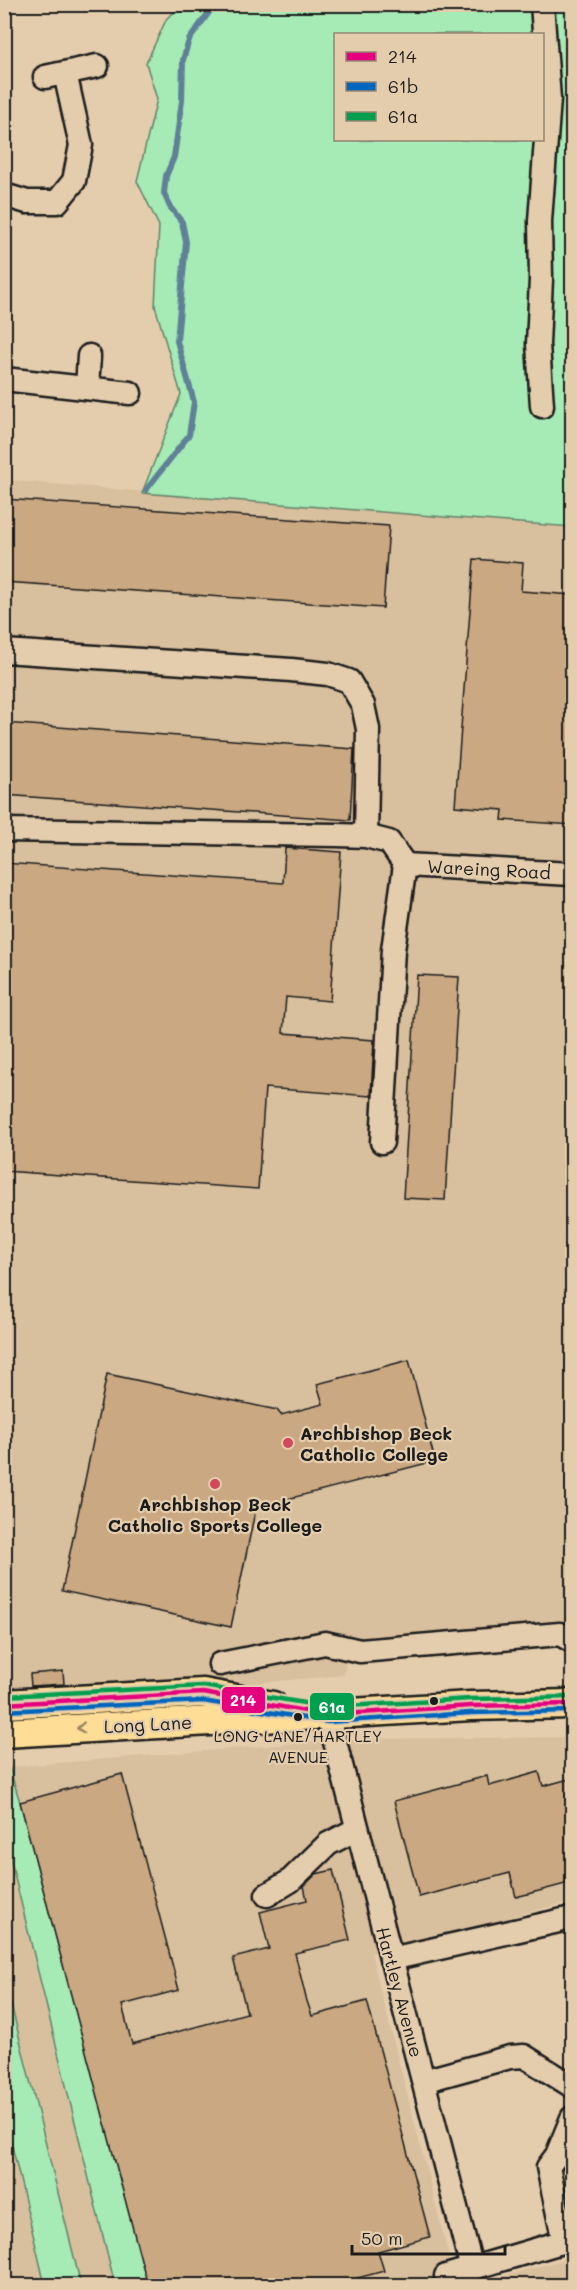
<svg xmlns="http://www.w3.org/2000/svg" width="577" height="2290" font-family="Mali,sans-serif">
<rect width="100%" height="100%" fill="#e4cdad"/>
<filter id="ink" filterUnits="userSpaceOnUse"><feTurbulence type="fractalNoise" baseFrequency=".0167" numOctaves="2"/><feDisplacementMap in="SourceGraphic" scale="12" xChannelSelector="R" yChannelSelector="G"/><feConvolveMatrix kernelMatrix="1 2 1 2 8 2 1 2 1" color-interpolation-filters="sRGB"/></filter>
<g filter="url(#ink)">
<g fill="#d8bf9d">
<path d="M4,480l568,47v1118l-226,18 -2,12 -325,29 -13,-13 -2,-11z"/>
<path d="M572,1737v164l-201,52 85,332h-308l-139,-518 343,-28z"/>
<path d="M5,1837l110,448h-34l-76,-305z"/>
<path d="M5,2100l43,185h-43z"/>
<path d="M570,2258l2,9v18h-101z"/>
</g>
<g fill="#a6eab5" stroke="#618368" stroke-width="1.5" fill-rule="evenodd">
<path d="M184,5h388v522l-430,-34 39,-99 -26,-88 4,-80 -22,-45 20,-82 -11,-36 21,-45zM336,34h206v106h-206z"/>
<path d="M4,1767h5l11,35 128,483h-33l-110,-448z"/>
<path d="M4,1980h1l76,305h-36l-40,-169z"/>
</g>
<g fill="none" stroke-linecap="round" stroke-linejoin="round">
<path stroke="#5e8197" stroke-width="6" d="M146,490l43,-55 5,-33 -17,-61 9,-99 -4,-20 -12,-15 -6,-14 2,-17 8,-19 8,-56 1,-41 6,-20 26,-36"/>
</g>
<g fill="#c9a882" stroke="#1c1c1c" stroke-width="1.5">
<path d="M4,499l385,27 -6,82 -379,-26z"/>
<path d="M474,559l49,4 -2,28 52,4v230l-71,-5 1,-10 -48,-4z"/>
<path d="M4,723l350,26 -4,71 -346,-25z"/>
<path d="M285,848l56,4 -11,149 -44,-4 -3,36 91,7 -3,56 -106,-8 -7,101 -254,-18v-308l279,20z"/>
<path d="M417,975l42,2 -14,223 -42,-2z"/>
<path d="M409,1360l26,101 -179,46 -25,120 -169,-36 45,-217 170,36 4,5 42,-11 -6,-20z"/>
<path d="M63,1671l1,13 -33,2 -1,-12z"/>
<path d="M539,1772l4,14 30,-8v104l-57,15 -6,-24 -91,24 -25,-96 93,-25 2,10z"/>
<path d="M122,1774l57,216 -57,15 10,39 115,-31 -14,-55 36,-9 -9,-37 47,-12 -3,-14 12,-12 17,-4 17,70 -55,13 11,45 6,18 55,-15 63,236 -52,14 6,20 -56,15h-180l-128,-484z"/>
</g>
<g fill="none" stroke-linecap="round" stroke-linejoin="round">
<defs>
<g id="minor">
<path d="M45,77l52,-11"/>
<path d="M4,195l23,7h30l17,-21 7,-36 -16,-72"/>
<path d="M4,379l126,14"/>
<path d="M87,388l2,-32"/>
<path d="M542,406l-4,-62 3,-65 -1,-58 9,-122 -7,-95"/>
<path d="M4,651l287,19 37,4 21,7 14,24 5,24 -2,107"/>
<path d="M4,830l333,5 29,1 23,6 16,23 -12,85 -11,192"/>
<path d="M405,865l167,9"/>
<path d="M220,1664l105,-21 35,8 200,-17 12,7"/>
<path d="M328,1715l144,554"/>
<path d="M267,1895l23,-14 38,-37 29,-15"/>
<path d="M391,1959l181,-41"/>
<path d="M423,2081l87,-24 14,-1 48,30"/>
<path d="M564,2242l-16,-75 9,-12 15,-37"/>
<path d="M448,2286l-2,-10 126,-37"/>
</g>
<g id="major">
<path d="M4,1704l199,-11 70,13"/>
<path d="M4,1733l467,-27 101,-2"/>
</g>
</defs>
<use href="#minor" stroke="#1c1c1c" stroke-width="27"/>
<use href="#major" stroke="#1c1c1c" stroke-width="33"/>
<use href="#minor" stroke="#e4cdad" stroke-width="22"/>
<use href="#major" stroke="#fedd96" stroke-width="28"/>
<defs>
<path id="bus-1" d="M4,1704l199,-11 125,22 143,-9 101,-2"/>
<path id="bus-2" d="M4,1711l199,-10 125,21 143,-9 101,-2"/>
<path id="bus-3" d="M4,1696l199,-10 125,21 143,-8 101,-2"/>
</defs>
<use href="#bus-1" stroke="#e4cdad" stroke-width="9"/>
<use href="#bus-2" stroke="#e4cdad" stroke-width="9"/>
<use href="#bus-3" stroke="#e4cdad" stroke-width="9"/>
<use href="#bus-1" stroke="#e5007d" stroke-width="4.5"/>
<use href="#bus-2" stroke="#0065bd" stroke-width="4.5"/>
<use href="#bus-3" stroke="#019f4e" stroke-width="4.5"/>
</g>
<defs><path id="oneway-chevron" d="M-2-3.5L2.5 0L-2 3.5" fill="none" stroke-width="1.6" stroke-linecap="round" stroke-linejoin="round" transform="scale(1.5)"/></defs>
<use stroke="#98865f" href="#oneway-chevron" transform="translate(81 1728) rotate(177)"/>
</g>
<g fill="#d1495b" stroke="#e4cdad" stroke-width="2">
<circle cx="288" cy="1443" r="6"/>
<circle cx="215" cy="1484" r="6"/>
</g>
<g fill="#1c1c1c" stroke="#e4cdad" stroke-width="2">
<circle cx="434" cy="1701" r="5"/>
<circle cx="298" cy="1717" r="5"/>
</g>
<g text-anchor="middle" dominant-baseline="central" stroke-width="4.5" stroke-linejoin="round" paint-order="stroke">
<g font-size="16" fill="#1c1c1c" stroke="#e4cdad">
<text x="298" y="1735">LONG LANE/HARTLEY<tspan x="298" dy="21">AVENUE</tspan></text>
</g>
<g font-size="18" fill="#1c1c1c" stroke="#e4cdad">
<text transform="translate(489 869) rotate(3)">Wareing Road</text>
<text transform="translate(148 1724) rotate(-3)">Long Lane</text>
<text transform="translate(400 1992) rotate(75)">Hartley Avenue</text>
</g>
<g font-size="18" font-weight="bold" fill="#1c1c1c" stroke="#e4cdad" text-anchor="start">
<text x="300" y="1433">Archbishop Beck<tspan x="300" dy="21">Catholic College</tspan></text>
<text x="215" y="1504" text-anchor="middle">Archbishop Beck<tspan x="215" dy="21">Catholic Sports College</tspan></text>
</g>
</g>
<g stroke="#e4cdad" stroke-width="2">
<rect x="221" y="1686" width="45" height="28" rx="6" fill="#e5007d"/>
<rect x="309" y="1692" width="46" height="29" rx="6" fill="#019f4e"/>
</g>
<g font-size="16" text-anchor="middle" font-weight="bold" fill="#fff">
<text x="243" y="1706">214</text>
<text x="332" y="1713">61a</text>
</g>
<rect width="577" height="2290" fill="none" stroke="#e4cdad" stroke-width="24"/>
<rect x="12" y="12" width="553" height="2266" fill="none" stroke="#1c1c1c" stroke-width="2" filter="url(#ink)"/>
<rect x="334" y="33" width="210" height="108" fill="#e4cdad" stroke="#948673" stroke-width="1.5"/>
<rect x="346" y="52" width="30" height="9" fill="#e5007d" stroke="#948673" stroke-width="1.5"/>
<text x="388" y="63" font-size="18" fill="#1c1c1c">214</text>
<rect x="346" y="82" width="30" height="9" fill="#0065bd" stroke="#948673" stroke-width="1.5"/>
<text x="388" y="93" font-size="18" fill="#1c1c1c">61b</text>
<rect x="346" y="112" width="30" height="9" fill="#019f4e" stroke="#948673" stroke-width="1.5"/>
<text x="388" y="123" font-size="18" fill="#1c1c1c">61a</text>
<path d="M352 2245v9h153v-9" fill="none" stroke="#1c1c1c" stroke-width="3"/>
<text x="361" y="2245" font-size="18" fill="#1c1c1c" stroke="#e4cdad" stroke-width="4.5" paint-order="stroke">50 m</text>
</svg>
